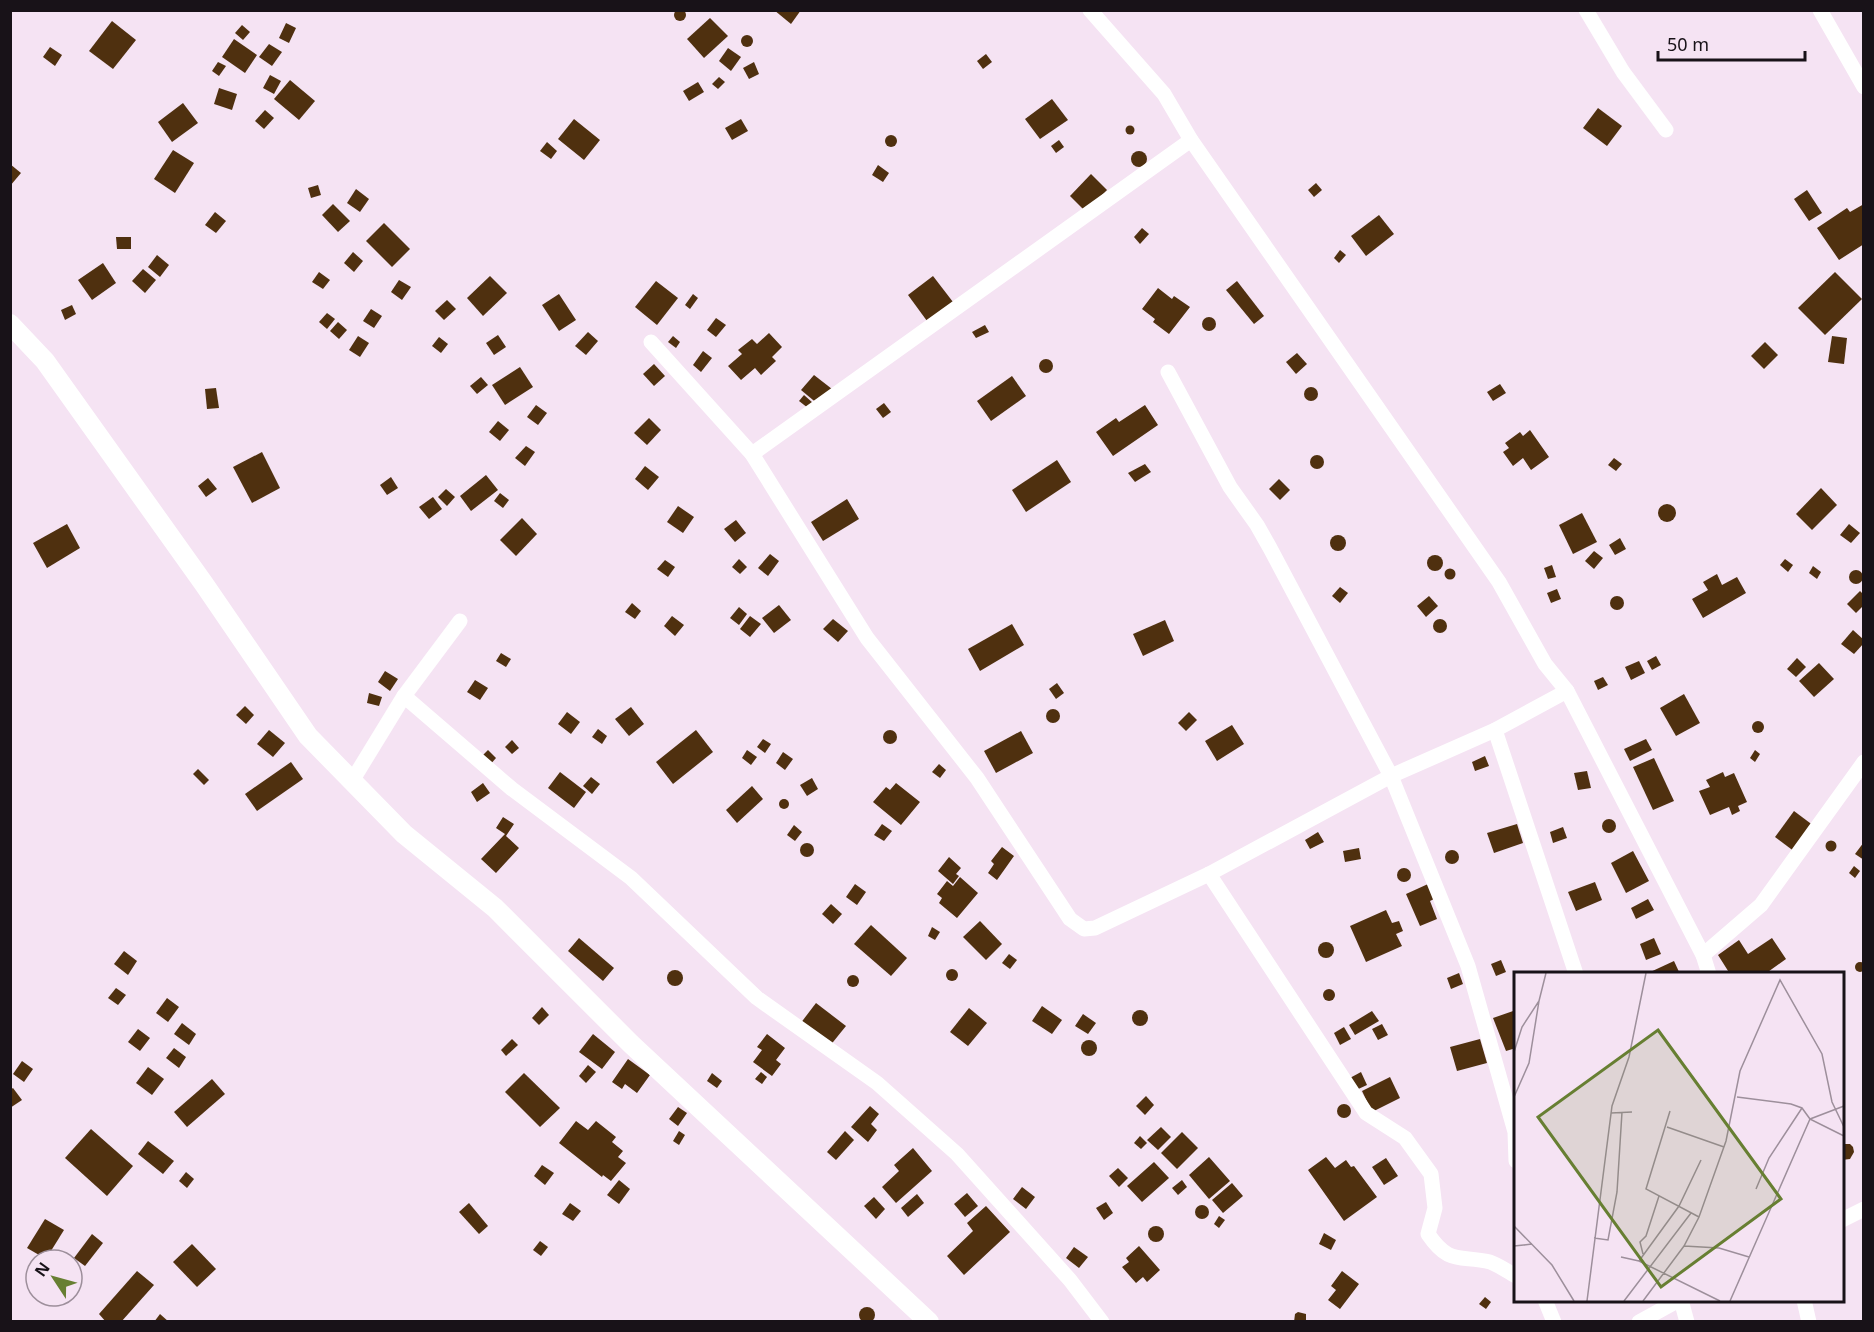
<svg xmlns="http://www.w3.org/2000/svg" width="1874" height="1332" font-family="'Noto Sans',sans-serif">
<rect width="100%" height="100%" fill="#f5e3f3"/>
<g fill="#4f300f">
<circle cx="680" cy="15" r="6"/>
<path d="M774,10h27l-10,14z"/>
<path d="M710,18l18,18 -24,22 -17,-19z"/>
<path d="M112,21l24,19 -23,29 -24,-18z"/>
<path d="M286,23l10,5 -7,15 -10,-5z"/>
<path d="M242,25l8,7 -7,8 -8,-7z"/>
<circle cx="747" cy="41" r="6"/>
<path d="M234,39l23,16 -12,18 -23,-16z"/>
<path d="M269,44l13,8 -10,14 -13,-9z"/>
<path d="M50,47l12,8 -7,11 -12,-9z"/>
<path d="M728,48l13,9 -10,14 -12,-10z"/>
<path d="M986,54l6,8 -9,7 -6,-8z"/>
<path d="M218,62l8,4 -7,10 -7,-5z"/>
<path d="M754,62l5,12 -10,5 -6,-11z"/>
<path d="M270,75l11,6 -7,13 -11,-6z"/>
<path d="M719,77l6,5 -7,7 -6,-5z"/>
<path d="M290,80l25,21 -16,19 -25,-21z"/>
<path d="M698,82l6,10 -15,9 -6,-10z"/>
<path d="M219,88l18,6 -5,16 -18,-6z"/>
<path d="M1052,99l16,21 -28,19 -15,-20z"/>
<path d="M183,103l15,20 -26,19 -14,-20z"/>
<path d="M1598,108l24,18 -15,20 -24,-18z"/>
<path d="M265,110l9,8 -10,11 -9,-8z"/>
<path d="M574,119l26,21 -16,20 -26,-21z"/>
<path d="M741,119l7,12 -16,9 -7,-12z"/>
<circle cx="1130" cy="130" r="4.5"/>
<circle cx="891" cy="141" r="6"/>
<path d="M1059,140l5,7 -8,6 -5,-7z"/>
<path d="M547,142l10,9 -6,8 -11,-8z"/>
<path d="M173,150l21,13 -19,30 -21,-14z"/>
<circle cx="1139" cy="159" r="8"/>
<path d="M10,164l11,9 -11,13z"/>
<path d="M878,165l11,8 -6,9 -11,-7z"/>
<path d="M1091,174l16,16 -21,22 -16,-16z"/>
<path d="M1316,183l6,7 -8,7 -6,-7z"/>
<path d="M318,185l3,10 -10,3 -3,-10z"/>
<path d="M356,189l13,10 -9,13 -13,-9z"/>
<path d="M1807,190l15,23 -13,8 -15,-22z"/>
<path d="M333,204l17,17 -12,11 -16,-17z"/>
<path d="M1864,204v40l-25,16 -22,-32 30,-20 3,4z"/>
<path d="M215,212l11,9 -10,12 -11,-8z"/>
<path d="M1379,215l15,19 -28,22 -15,-20z"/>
<path d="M384,223l26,26 -18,18 -26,-26z"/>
<path d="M1142,228l7,6 -9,10 -6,-7z"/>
<path d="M116,237h15v12h-14z"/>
<path d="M1340,250l6,5 -7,8 -5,-5z"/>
<path d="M353,252l10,9 -9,11 -10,-9z"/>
<path d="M157,255l12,10 -9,12 -12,-10z"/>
<path d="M103,263l13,20 -24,17 -14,-20z"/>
<path d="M143,269l13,11 -11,13 -13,-12z"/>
<path d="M319,272l11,8 -7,9 -11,-7z"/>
<path d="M1835,272l27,27 -37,36 -27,-27z"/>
<path d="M490,276l17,17 -24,23 -16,-18z"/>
<path d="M933,276l20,26 -26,19 -19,-26z"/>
<path d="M399,280l12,7 -9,13 -11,-8z"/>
<path d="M656,281l22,17 -21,27 -22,-18z"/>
<path d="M1237,281l27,35 -10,8 -28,-34z"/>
<path d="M1158,288l14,11 2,-3 16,11 -21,27 -16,-12 2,-3 -13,-10z"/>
<path d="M559,294l17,26 -17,11 -17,-26z"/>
<path d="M693,294l5,4 -8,11 -5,-4z"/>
<path d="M447,300l9,9 -12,11 -9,-9z"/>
<path d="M72,305l4,9 -11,6 -4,-10z"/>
<path d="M371,309l11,7 -8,12 -11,-7z"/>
<path d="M327,313l8,6 -8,10 -8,-7z"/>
<circle cx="1209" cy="324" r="7"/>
<path d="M716,318l10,7 -10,12 -9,-7z"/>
<path d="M338,322l9,8 -8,9 -9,-8z"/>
<path d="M985,325l4,7 -13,6 -4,-6z"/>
<path d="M588,332l10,9 -12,14 -11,-9z"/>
<path d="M769,333l13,14 -10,10 4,4 -15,14 -6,-7 -14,12 -13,-14 14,-12 -4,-4 14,-11 5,5z"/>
<path d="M498,335l8,12 -12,8 -8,-12z"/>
<path d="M358,336l11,7 -9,14 -11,-7z"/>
<path d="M673,336l7,6 -4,6 -8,-6z"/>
<path d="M1832,336l15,2 -3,26 -16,-2z"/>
<path d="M439,337l9,7 -7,9 -9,-7z"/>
<path d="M1765,342l13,13 -14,14 -13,-13z"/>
<path d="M703,351l9,7 -11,14 -8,-7z"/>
<path d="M1297,353l10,11 -11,10 -10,-12z"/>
<circle cx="1046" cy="366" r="7"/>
<path d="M654,364l11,12 -11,10 -11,-12z"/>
<path d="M520,367l13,20 -28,18 -13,-20z"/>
<path d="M814,375l18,14 -13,16 -18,-15z"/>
<path d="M1012,376l14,20 -35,25 -14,-20z"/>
<path d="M481,377l7,8 -11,9 -7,-8z"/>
<path d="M1500,384l6,9 -13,8 -6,-9z"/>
<circle cx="1311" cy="394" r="7"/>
<path d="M216,388l3,20 -12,1 -2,-20z"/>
<path d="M804,395l9,8 -5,5 -9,-7z"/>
<path d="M884,403l7,9 -8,6 -7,-9z"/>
<path d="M536,405l11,8 -9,12 -11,-8z"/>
<path d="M1145,405l13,20 -45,31 -17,-24 20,-14 3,4z"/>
<path d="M649,418l12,12 -14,15 -13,-12z"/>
<path d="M498,421l11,9 -9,11 -11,-9z"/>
<path d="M1530,430l19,27 -18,13 -8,-12 -10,8 -10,-14 6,-4 -4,-5 15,-11 3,4z"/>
<path d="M526,446l9,6 -10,14 -10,-8z"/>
<path d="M262,452l18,36 -28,15 -19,-36z"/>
<circle cx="1317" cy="462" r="7"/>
<path d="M1614,458l8,6 -6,7 -8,-6z"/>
<path d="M1057,460l14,22 -45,30 -14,-22z"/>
<path d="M1145,464l6,8 -16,10 -7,-9z"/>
<path d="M645,466l14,11 -11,13 -13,-11z"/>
<path d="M486,475l12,15 -27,21 -11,-15z"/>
<path d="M391,477l7,11 -11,7 -7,-10z"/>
<path d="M208,478l9,11 -11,8 -8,-11z"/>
<path d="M1279,479l11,11 -10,10 -11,-11z"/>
<path d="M1821,488l16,17 -25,25 -16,-16z"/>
<path d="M446,489l9,8 -8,9 -9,-9z"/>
<path d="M500,493l9,7 -6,8 -9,-7z"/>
<path d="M433,497l9,12 -13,10 -10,-12z"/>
<path d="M847,499l12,20 -36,22 -12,-19z"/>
<circle cx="1667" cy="513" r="9"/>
<path d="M678,506l16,11 -11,16 -16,-11z"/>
<path d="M1582,513l15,29 -24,12 -14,-29z"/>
<path d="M522,518l15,16 -21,22 -16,-16z"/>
<path d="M736,520l10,13 -11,9 -11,-13z"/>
<path d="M67,524l13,24 -33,20 -14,-25z"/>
<path d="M1849,524l11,9 -9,10 -11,-8z"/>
<circle cx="1338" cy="543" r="8"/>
<path d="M1620,538l6,11 -11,6 -6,-10z"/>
<path d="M1594,551l9,7 -9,11 -9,-8z"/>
<path d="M770,554l9,7 -11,15 -10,-8z"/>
<circle cx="1435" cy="563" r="8"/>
<path d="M739,559l8,8 -7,7 -8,-7z"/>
<path d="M1785,559l8,6 -5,7 -8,-7z"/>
<path d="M665,560l10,7 -7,10 -11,-8z"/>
<path d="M1552,565l4,12 -8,2 -4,-11z"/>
<path d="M1813,566l8,6 -4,7 -8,-6z"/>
<circle cx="1450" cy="574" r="5.5"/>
<circle cx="1856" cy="577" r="7"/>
<path d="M1717,574l5,11 15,-8 9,16 -43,25 -11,-19 16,-9 -5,-8z"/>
<path d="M1340,587l8,6 -8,10 -8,-7z"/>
<path d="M1557,589l4,10 -10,4 -4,-10z"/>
<path d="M1860,591l4,4v10l-8,8 -9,-9z"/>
<circle cx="1617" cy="603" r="7"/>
<path d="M1429,596l9,10 -12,11 -9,-11z"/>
<path d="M632,603l9,8 -6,8 -10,-7z"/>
<path d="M779,605l12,15 -17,13 -12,-15z"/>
<path d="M739,607l8,7 -8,11 -9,-7z"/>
<path d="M672,616l12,9 -9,11 -11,-10z"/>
<path d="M750,616l11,8 -11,13 -10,-8z"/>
<circle cx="1440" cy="626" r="7"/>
<path d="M833,619l15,12 -10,11 -15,-13z"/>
<path d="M1165,620l9,21 -31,15 -10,-22z"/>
<path d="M1012,624l12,21 -44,26 -12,-22z"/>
<path d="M1853,630l11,10v3l-10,11 -13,-10z"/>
<path d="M501,653l10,6 -5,8 -10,-6z"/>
<path d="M1656,656l5,9 -9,5 -5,-9z"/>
<path d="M1797,658l9,9 -10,10 -9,-8z"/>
<path d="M1639,661l6,12 -14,7 -6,-13z"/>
<path d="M1819,663l15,16 -20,18 -15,-16z"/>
<path d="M385,671l13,8 -8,12 -12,-9z"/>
<path d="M1603,677l5,8 -10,5 -4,-9z"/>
<path d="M475,680l13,8 -8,12 -13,-8z"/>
<path d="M1057,683l7,10 -8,6 -7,-10z"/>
<path d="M369,693l13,4 -3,9 -12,-3z"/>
<path d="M1684,694l16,29 -24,13 -16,-28z"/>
<path d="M245,706l9,9 -8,9 -10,-9z"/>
<path d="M631,707l13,17 -15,12 -14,-17z"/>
<circle cx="1053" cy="716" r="7"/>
<path d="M567,712l13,10 -9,12 -13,-10z"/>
<path d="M1189,712l8,8 -11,11 -8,-8z"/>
<circle cx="1758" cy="727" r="6"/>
<path d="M1232,725l12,19 -27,17 -12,-20z"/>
<path d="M598,729l9,7 -5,8 -10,-7z"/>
<circle cx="890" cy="737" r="7"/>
<path d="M269,730l16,13 -12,14 -16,-13z"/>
<path d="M696,730l17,22 -40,32 -17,-22z"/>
<path d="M1021,731l12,22 -37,20 -12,-22z"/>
<path d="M763,739l8,5 -6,9 -8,-6z"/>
<path d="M1646,739l6,11 -22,11 -6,-12z"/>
<path d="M512,740l7,8 -7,6 -7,-7z"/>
<path d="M488,750l8,8 -7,8 -8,-9z"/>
<path d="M747,750l10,7 -6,8 -9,-7z"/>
<path d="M1755,750l5,4 -5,8 -5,-4z"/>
<path d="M783,752l10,7 -8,11 -9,-7z"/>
<path d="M1485,756l4,10 -14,5 -3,-9z"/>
<path d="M1654,758l20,43 -21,9 -20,-43z"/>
<path d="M291,762l12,17 -46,32 -12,-17z"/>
<path d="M939,764l7,6 -6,8 -8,-6z"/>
<path d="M198,769l11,11 -5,5 -11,-11z"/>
<path d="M1587,771l4,17 -13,2 -4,-17z"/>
<path d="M560,772l26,20 -12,16 -26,-20z"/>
<path d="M1723,772l2,5 9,-4 13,29 -9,4 2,5 -8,4 -3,-8 -19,8 -11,-24 11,-4 -4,-7z"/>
<path d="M591,777l9,7 -8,10 -9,-8z"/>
<path d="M812,778l6,11 -11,7 -7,-11z"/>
<path d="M483,783l7,10 -13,9 -6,-10z"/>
<path d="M896,783l24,19 -19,23 -28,-23 13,-15 4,3z"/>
<path d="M752,786l11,13 -26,24 -11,-13z"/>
<circle cx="784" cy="804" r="5"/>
<path d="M1794,811l20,15 -19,26 -20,-15z"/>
<path d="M503,817l11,7 -8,12 13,12 -23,25 -15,-14 24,-25 -9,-6z"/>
<circle cx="1609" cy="826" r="7"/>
<path d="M882,824l10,7 -8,10 -10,-6z"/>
<path d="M1517,824l6,19 -29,10 -7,-20z"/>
<path d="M794,825l8,7 -7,9 -8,-6z"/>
<path d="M1563,827l4,11 -14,5 -3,-11z"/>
<path d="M1318,832l6,10 -14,7 -5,-9z"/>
<circle cx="1831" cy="846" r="5.5"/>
<path d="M1864,842v18l-9,-6z"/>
<circle cx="807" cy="850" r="7"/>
<path d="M1002,847l12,9 -17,24 -9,-7 6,-9 -3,-3z"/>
<path d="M1359,848l2,11 -16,3 -2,-11z"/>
<circle cx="1452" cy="857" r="7"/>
<path d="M1633,851l16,30 -23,12 -15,-30z"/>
<path d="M949,857l12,11 -5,6 3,2 -6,8 -15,-13z"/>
<path d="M1854,866l6,5 -5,7 -6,-5z"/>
<circle cx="1404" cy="875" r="7"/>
<path d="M960,877l18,16 -21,25 -18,-15 3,-5 -5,-4 10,-13 6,5z"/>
<path d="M1595,882l7,18 -26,11 -8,-19z"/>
<path d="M855,884l11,8 -9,13 -11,-8z"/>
<path d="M1428,884l6,15 -4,2 7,18 -17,7 -14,-32z"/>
<path d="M1648,899l6,11 -18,9 -5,-11z"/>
<path d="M831,904l11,10 -9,10 -11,-10z"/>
<path d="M1386,910l6,13 7,-2 4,10 -7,3 6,12 -36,16 -16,-36z"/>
<path d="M980,921l22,23 -16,16 -23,-23z"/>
<path d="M871,925l36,33 -16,18 -37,-32z"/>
<path d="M932,927l8,5 -5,8 -7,-4z"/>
<path d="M579,938l35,30 -11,13 -35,-30z"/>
<path d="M1654,938l7,16 -15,6 -6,-16z"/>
<path d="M1772,938l14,21 -21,15h-35l-12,-19 21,-15 9,14z"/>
<circle cx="1326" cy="950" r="8"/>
<path d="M124,951l13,10 -9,14 -14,-11z"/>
<path d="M1009,954l8,6 -7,9 -8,-6z"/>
<path d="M1501,960l5,12 -10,4 -5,-12z"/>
<path d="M1674,961l6,13h-34z"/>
<circle cx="1860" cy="967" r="5"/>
<circle cx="952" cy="975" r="6"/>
<circle cx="675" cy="978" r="8"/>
<path d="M1459,973l4,11 -12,5 -4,-11z"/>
<circle cx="853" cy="981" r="6"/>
<path d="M116,988l10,7 -8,10 -10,-7z"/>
<circle cx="1329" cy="995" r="6"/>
<path d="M167,998l12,9 -11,15 -12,-9z"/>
<path d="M816,1003l30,23 -17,21 -29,-23z"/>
<path d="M1042,1006l20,14 -10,14 -20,-13z"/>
<path d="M542,1007l7,8 -10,10 -7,-7z"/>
<path d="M969,1008l18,15 -19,23 -18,-14z"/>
<path d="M1516,1010v38l-10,3 -13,-33z"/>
<circle cx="1140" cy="1018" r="8"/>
<path d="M1372,1011l7,10 -24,14 -6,-10z"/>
<path d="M1083,1014l13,9 -8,11 -13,-8z"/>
<path d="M182,1023l14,11 -7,11 -15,-11z"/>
<path d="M1382,1024l6,11 -10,5 -6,-11z"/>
<path d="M1344,1027l7,12 -11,6 -6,-12z"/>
<path d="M138,1029l12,9 -10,13 -12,-9z"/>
<path d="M593,1034l22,18 -13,17 -23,-17z"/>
<path d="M767,1034l18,14 -9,12 5,4 -9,12 -19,-14 9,-12 -5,-3z"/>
<path d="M512,1039l6,6 -12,11 -5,-6z"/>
<path d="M1480,1039l7,24 -30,8 -7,-24z"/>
<circle cx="1089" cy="1048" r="8"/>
<path d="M174,1048l12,9 -7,11 -13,-10z"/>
<path d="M628,1059l22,16 -13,18 -12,-9 -3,5 -10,-7z"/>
<path d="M22,1061l11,8 -9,13 -11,-8z"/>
<path d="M588,1065l8,7 -10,11 -7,-7z"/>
<path d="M148,1067l16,12 -12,16 -16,-12z"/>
<path d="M761,1072l6,5 -5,7 -7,-5z"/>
<path d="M1361,1072l6,13 -13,6 -6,-12z"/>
<path d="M524,1073l36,35 -20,19 -35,-35z"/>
<path d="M712,1073l10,8 -5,7 -10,-7z"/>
<path d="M1390,1077l10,21 -28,14 -10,-21z"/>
<path d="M212,1079l13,15 -38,33 -13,-15z"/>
<path d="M13,1088l9,12 -12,8v-18z"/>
<path d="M1146,1096l8,9 -9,10 -9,-9z"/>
<circle cx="1344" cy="1111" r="7"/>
<path d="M870,1106l9,8 -8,10 6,6 -9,12 -17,-15z"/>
<path d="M678,1107l9,6 -9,13 -9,-7z"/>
<path d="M576,1121l12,9 8,-9 20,16 -4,5 11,9 -5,6 8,6 -15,18 -8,-6 -1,2 -43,-34z"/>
<path d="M1161,1127l10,10 -13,13 -11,-10z"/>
<path d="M91,1129l42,37 -26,30 -42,-38z"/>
<path d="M679,1131l6,4 -6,10 -6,-4z"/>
<path d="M845,1131l9,9 -18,20 -9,-8z"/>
<path d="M1182,1132l16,16 -21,21 -16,-16z"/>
<path d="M1140,1136l7,7 -6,6 -7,-6z"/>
<path d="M148,1141l26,20 -11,13 -25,-20z"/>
<path d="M1842,1144h8l3,3 1,5 -4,7 -8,1z"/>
<path d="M913,1148l19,23 -36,32 -14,-16 17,-16 -5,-6z"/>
<path d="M1209,1157l21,24 -21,18 -20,-24z"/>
<path d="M1326,1157l9,11 11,-8 5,7 3,-1 23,31 -33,24 -36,-51z"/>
<path d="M1386,1158l12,18 -14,9 -12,-18z"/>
<path d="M1154,1162l15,16 -27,24 -15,-16z"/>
<path d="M542,1165l12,8 -9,12 -11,-9z"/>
<path d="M1118,1168l10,10 -9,9 -10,-11z"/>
<path d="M186,1172l8,7 -7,9 -8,-7z"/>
<path d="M619,1180l11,9 -11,15 -12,-9z"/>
<path d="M1182,1180l5,7 -9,8 -6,-7z"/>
<path d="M1232,1183l11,13 -20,17 -11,-13z"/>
<path d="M1022,1187l13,10 -9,12 -13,-10z"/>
<path d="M967,1193l11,13 -13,11 -11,-13z"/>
<path d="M917,1194l7,9 -16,14 -7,-9z"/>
<path d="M874,1197l11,12 -9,10 -12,-13z"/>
<path d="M1106,1202l7,11 -9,7 -8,-12z"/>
<path d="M469,1203l19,23 -9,8 -20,-22z"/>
<path d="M570,1203l11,8 -8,10 -11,-7z"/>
<circle cx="1202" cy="1212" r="7"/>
<path d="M986,1206l24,26 -46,43 -17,-19 26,-25 -6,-8z"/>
<path d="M1219,1216l6,4 -6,8 -5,-4z"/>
<path d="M45,1219l19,11 -18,29 -19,-11z"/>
<circle cx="1156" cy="1234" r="8"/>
<path d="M1324,1233l12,7 -5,10 -12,-6z"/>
<path d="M92,1234l11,9 -18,23 -11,-8z"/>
<path d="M540,1241l8,6 -7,9 -8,-6z"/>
<path d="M192,1244l24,25 -19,18 -24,-25z"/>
<path d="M1139,1246l21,24 -13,12 -4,-5 -7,6 -14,-16 7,-5 -3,-4z"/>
<path d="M1074,1247l14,10 -9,11 -13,-10z"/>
<path d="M137,1271l17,14 -33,37h-15l-7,-8z"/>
<path d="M1342,1271l17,13 -19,25 -12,-9 8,-10 -5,-4z"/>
<path d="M1485,1297l6,5 -5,7 -7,-5z"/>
<circle cx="867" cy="1315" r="8"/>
<path d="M1298,1312l8,2v8h-12l1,-8z"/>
<path d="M160,1314l9,8h-15z"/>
</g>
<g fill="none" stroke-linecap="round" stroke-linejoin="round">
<g stroke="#fff" stroke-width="15">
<path d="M1090,10l74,84 27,46 308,442 46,82 22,27 136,264 6,19"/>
<path d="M1586,10l37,62 43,58"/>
<path d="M1820,10l44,77"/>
<path d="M651,342l101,112 115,184 110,140 93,141 14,10 11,-1 114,-54 182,-98 104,-46 72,-39"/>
<path d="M1168,372l62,115 27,38 13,23 121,228 77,190 47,166 1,29"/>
<path d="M752,454l439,-314"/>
<path d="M404,696l108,93 119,89 126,120 120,85 80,71 113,126 32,42"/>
<path d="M1495,730l81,244"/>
<path d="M352,781l52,-85 56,-75"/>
<path d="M1209,874l157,239 39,25 26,36 4,34 -7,26c21,31 31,21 62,28 9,3 18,10 26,14"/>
<path d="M1703,955l58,-50 103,-143"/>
<path d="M1842,1220l22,-11"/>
<path d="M1545,1300l9,22"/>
<path d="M1681,1300l6,22"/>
<path d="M1804,1300l5,22"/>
<path d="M1639,1322l40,-22"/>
</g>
<path stroke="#fff" stroke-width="20" d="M10,324l35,37 159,223 104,152 96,98 91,74 136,136 298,278"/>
</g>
<g transform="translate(1514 972)">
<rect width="330" height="330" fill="#f5e3f3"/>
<path fill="none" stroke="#9d8f9b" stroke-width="1.5" d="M0,80l8,-25 17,-26 7,-28M0,125l15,-34 10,-62M223,125l54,7 11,4 8,11 34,-13M156,139l-24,78 53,28M97,141l21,-1M153,155l57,20M242,217l13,-31 33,-50M0,254l38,39 22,36M80,266l14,2 9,-48 5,-80M0,274l18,-2M170,274l35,2 30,9M129,282l-3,-12 6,-6 13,-40M107,285l18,4 81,40M125,289l40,-55 22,-46M73,329l25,-195 17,-49 17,-84M110,329l67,-88M129,329l41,-55 15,-29 27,-76 14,-70 40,-91 42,74 10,48 12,25M216,329l80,-182 34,17"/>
<path fill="#677f32" fill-opacity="0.15" stroke="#677f32" stroke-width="3" d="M144,58l123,169 -120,88 -123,-170z"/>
<rect width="330" height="330" fill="none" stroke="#181218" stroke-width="3"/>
</g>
<rect width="1874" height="1332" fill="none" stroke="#181218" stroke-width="24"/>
<g transform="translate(54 1278) rotate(306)"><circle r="28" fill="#f5e3f3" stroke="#9d8f9b" stroke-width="1.5"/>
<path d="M0-4.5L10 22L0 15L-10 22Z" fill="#677f32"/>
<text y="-9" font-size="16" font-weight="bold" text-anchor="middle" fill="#181218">N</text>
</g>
<path d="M1658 51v9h147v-9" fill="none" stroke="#181218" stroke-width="3"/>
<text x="1667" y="51" font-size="18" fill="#181218" stroke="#f5e3f3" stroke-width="4.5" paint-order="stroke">50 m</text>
</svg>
